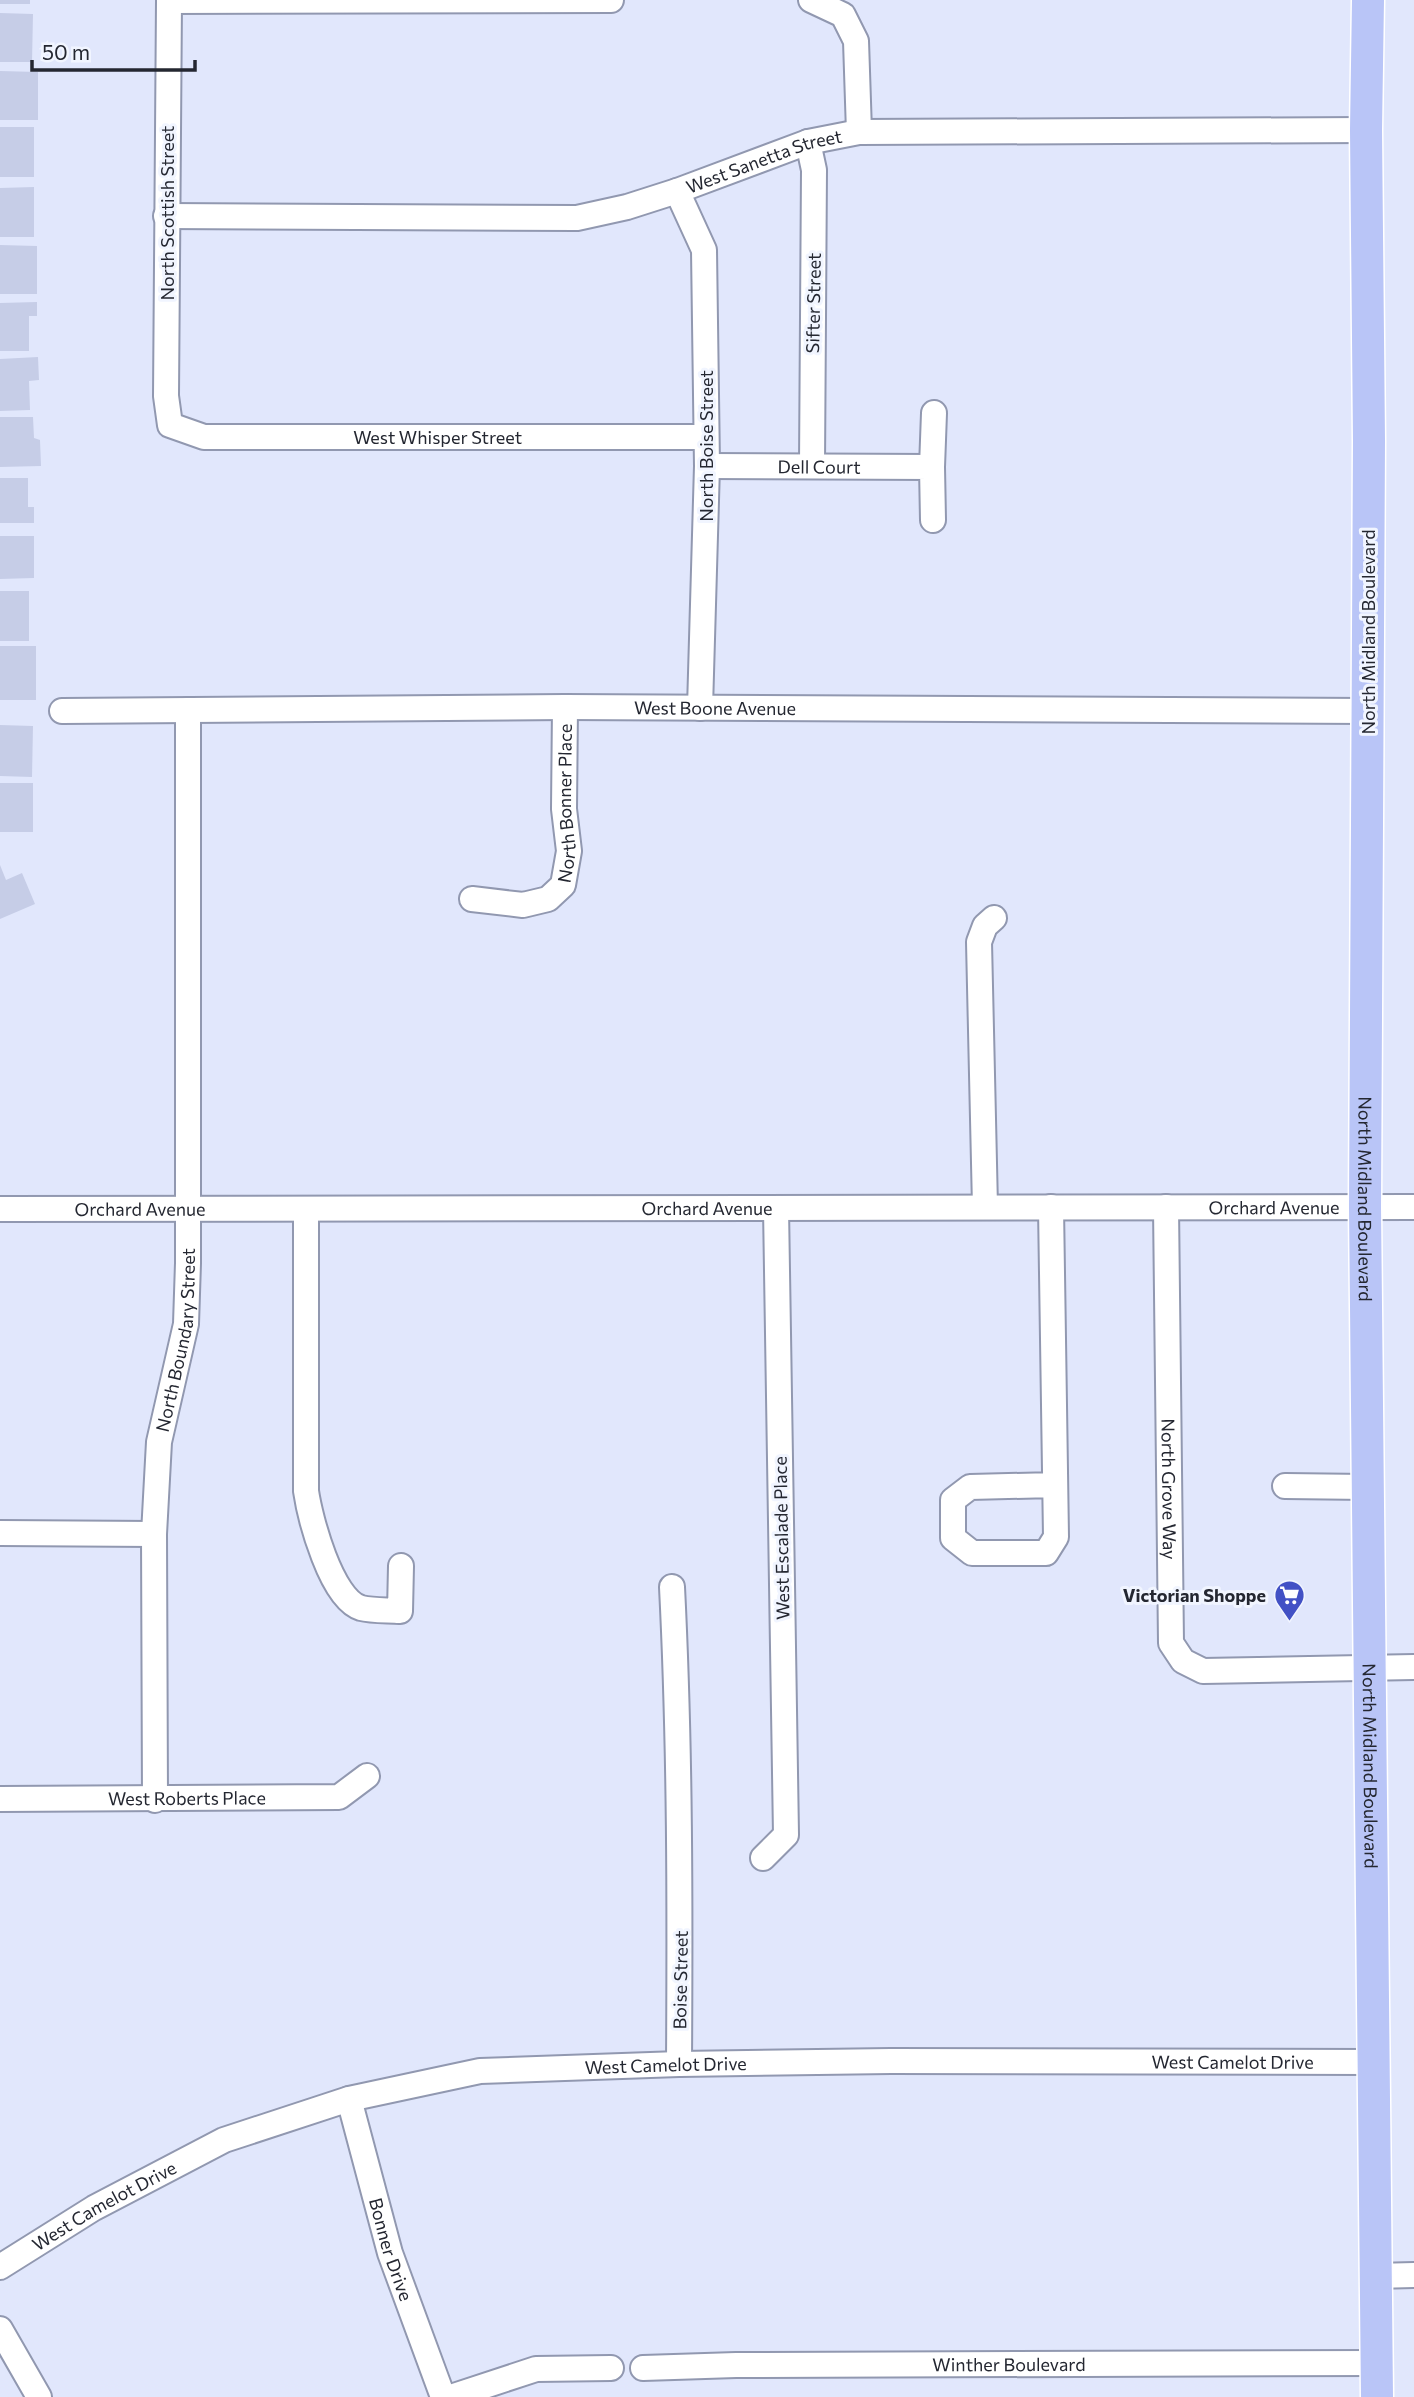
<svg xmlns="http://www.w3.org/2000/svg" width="1414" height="2397" font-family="Commissioner,sans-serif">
<rect width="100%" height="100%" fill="#e1e7fc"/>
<g fill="#c6cde7">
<rect x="0" y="0" width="30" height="4"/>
<path d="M0,13l33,1 -1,48h-32z"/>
<path d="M0,71l38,1v48h-38z"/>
<rect x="0" y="127" width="34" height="50"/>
<path d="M34,187v50h-34v-49z"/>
<path d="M0,245l37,1v48h-37z"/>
<path d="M37,302v14h-8v35h-29v-48z"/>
<path d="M38,357l1,23 -10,1 1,29 -30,1v-52z"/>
<path d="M0,417h33l1,21 6,2 1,26 -41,1z"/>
<path d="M0,478h28v29h6v16h-34z"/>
<path d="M0,536h34v42l-34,1z"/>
<rect x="0" y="591" width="29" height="50"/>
<rect x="0" y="646" width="36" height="54"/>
<path d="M0,725l33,1 -1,51 -32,-1z"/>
<rect x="0" y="783" width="33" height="49"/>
<path d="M0,865l6,15 16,-7 13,31 -35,15z"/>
</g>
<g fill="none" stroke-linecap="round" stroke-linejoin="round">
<defs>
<g id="minor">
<path id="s1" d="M611,0l-442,1 -3,395 4,29 34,12h502"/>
<path d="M811,0l32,15 13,26 3,91"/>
<path d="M808,142l6,28 -2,295"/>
<path d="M677,191l27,59 3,216 -7,242"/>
<path id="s2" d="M166,216l411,2 50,-11 50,-16 131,-49 51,-10 507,-2"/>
<path id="s3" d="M707,466l225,1 1,53"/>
<path d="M932,467l2,-54"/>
<path id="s4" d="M62,711l503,-4 803,4"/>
<path id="s5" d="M472,899l51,6 25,-6 15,-14 6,-34 -5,-42 1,-102"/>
<path d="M985,1207l-6,-265 6,-16 9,-8"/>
<path d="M1051,1207l5,330 -10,16h-74l-19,-15v-38l17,-13 85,-2"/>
<path id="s6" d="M1166,1207l5,436 12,18 20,10 211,-4"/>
<path id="s7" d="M0,1209l1414,-2"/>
<path d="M306,1210v281c4,27 25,108 55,117 12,3 27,2 39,3l1,-45"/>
<path d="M1285,1486l82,1"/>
<path d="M0,1533l154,1"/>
<path d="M672,1587c8,159 8,318 7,477"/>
<path id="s8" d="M0,1799l339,-2 28,-21"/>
<path id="s9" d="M155,1800l-1,-266 5,-92 27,-118 2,-61v-553"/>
<path d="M763,1858l23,-23 -10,-627"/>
<path id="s10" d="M349,2099l41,154 53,144"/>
<path id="s11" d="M0,2267l94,-59 130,-68 125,-41 131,-28 199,-7 212,-3 482,1"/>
<path d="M1375,2276l39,-1"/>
<path d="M0,2329l39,68"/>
<path id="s12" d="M643,2368l93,-3 640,-2"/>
<path d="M451,2397l85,-28 75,-1"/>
</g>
<g id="major">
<path id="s13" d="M1368,0l-2,130 3,311 -4,766 12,1190"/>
</g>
</defs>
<use href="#minor" stroke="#9198b0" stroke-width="28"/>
<use href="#major" stroke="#fff" stroke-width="35"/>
<use href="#minor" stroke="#fff" stroke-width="24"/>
<use href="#major" stroke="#b9c5f7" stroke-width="32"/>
</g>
<defs>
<symbol id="supermarket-pin" viewBox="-11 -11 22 30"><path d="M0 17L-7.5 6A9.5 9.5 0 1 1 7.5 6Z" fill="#4251c5" stroke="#f1f5ff"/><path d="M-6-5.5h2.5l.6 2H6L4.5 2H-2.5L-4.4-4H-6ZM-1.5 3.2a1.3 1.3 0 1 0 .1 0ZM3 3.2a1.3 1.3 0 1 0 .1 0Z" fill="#fff"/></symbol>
</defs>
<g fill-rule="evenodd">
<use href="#supermarket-pin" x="1272" y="1578" width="35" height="47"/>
</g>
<g text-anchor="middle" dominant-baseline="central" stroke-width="6" stroke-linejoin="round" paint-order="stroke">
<g font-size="18" fill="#242731" stroke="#f1f5ff">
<text stroke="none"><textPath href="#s2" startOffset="607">West Sanetta Street</textPath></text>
<text transform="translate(167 213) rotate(-90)">North Scottish Street</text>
<text transform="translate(813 303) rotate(-89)">Sifter Street</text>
<text stroke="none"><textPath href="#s1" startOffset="1136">West Whisper Street</textPath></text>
<text transform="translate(706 446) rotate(-90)">North Boise Street</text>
<text stroke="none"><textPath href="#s3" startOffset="112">Dell Court</textPath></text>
<text transform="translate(1368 632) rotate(-90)">North Midland Boulevard</text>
<text stroke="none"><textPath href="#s4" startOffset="653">West Boone Avenue</textPath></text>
<text stroke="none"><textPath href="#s5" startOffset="180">North Bonner Place</textPath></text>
<text stroke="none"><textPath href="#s13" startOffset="1199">North Midland Boulevard</textPath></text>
<text stroke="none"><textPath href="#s7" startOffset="1274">Orchard Avenue</textPath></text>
<text stroke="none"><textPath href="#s7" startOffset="707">Orchard Avenue</textPath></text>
<text stroke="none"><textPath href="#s7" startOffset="140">Orchard Avenue</textPath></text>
<text stroke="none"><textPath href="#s9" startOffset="462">North Boundary Street</textPath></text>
<text stroke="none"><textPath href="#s6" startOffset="282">North Grove Way</textPath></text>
<text transform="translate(781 1538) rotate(-91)">West Escalade Place</text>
<text stroke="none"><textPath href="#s13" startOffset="1766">North Midland Boulevard</textPath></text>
<text stroke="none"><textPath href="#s8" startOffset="187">West Roberts Place</textPath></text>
<text transform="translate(680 1980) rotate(-89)">Boise Street</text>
<text stroke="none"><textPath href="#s11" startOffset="1276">West Camelot Drive</textPath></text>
<text stroke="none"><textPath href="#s11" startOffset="709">West Camelot Drive</textPath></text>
<text stroke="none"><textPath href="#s11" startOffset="121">West Camelot Drive</textPath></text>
<text stroke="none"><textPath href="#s10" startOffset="156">Bonner Drive</textPath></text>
<text stroke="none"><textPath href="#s12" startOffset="366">Winther Boulevard</textPath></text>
</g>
<g font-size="18" font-weight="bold" fill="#242731" stroke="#f1f5ff" text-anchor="end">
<text x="1266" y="1595">Victorian Shoppe</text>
</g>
</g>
<path d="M32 60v10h163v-10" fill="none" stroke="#242731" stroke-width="3.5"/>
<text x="42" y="60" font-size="21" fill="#242731" stroke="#f1f5ff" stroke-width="5" paint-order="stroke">50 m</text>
</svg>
